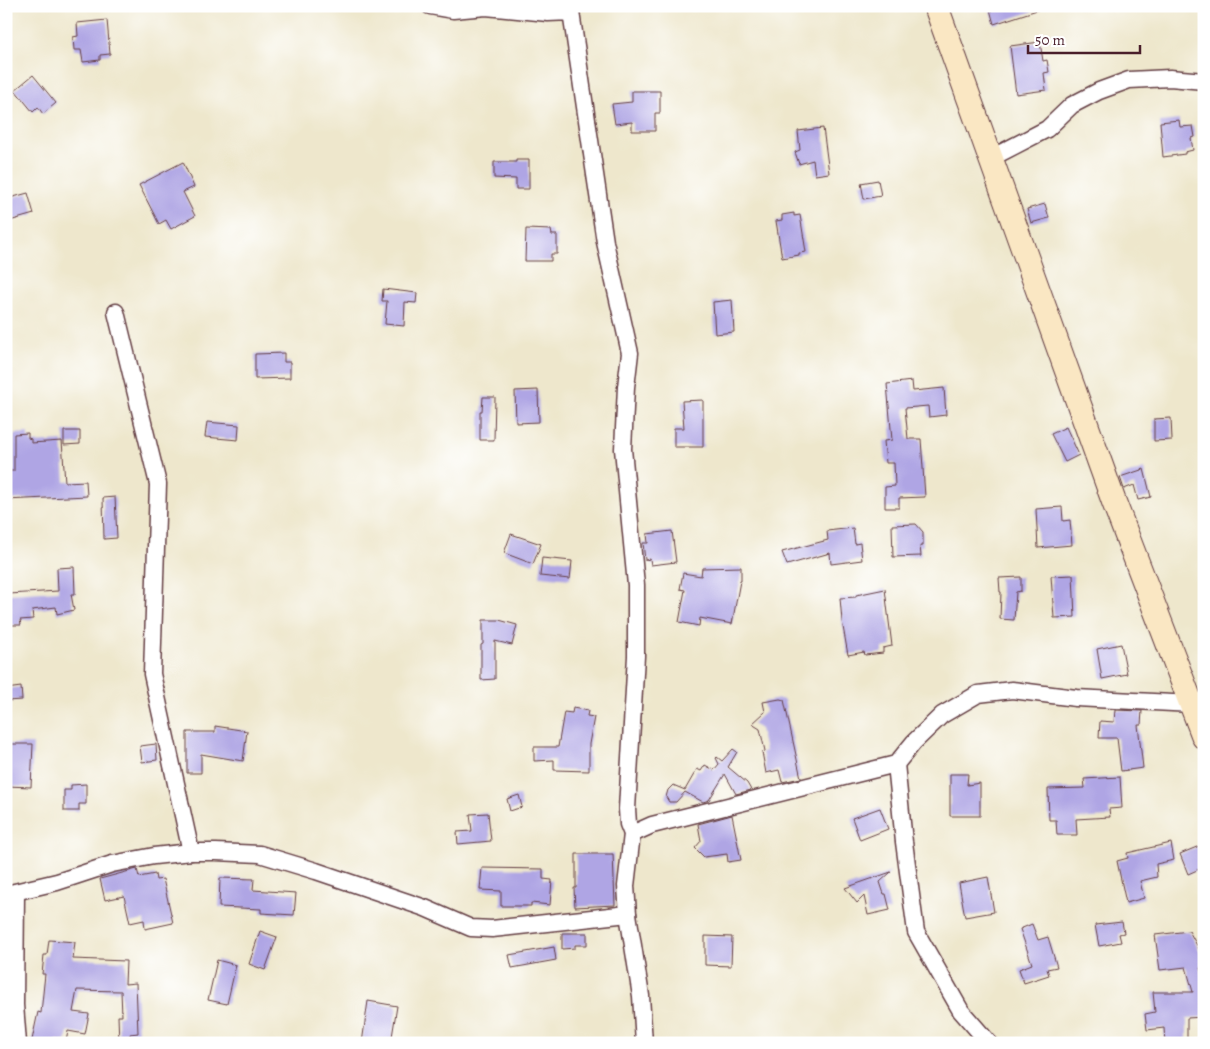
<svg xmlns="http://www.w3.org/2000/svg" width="1210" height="1049" font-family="Alegreya,serif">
<rect width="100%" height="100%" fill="#fff"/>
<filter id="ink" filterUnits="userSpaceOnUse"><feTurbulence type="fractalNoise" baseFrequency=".02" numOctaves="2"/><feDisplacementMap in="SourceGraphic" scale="10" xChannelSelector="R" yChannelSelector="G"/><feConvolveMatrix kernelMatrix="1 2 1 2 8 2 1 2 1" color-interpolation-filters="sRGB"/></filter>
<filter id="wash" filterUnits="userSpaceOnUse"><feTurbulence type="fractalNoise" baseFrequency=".0096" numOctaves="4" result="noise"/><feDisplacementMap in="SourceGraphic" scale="20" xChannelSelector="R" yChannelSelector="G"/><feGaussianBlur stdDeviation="1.12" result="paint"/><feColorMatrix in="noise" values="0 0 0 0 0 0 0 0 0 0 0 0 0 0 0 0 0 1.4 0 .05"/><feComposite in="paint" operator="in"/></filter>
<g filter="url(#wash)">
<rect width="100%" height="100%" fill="#eee7cc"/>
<g id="blocks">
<g fill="#afa5e4">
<path d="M989,6h50l1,3 -46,15z"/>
<path d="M107,20l3,34 -10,1v5l-17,2 -2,-12h-7l-1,-13 5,-1 -1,-13z"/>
<path d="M1040,42l3,19 4,-1 2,12 -5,1 2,17 -30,4 -6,-48z"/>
<path d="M33,75l23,28 -13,11 -5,-7 -5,5 -18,-22z"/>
<path d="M632,91h28v22h-5v18h-23v-9l-17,2 -3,-20 20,-2z"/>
<path d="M1179,120l1,7 13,-1 2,11 -4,1 2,12 -8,2v2l-22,3 -3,-35z"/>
<path d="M823,128l6,45 -14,2 -2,-15 -14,4 -4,-12 5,-2 -2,-19z"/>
<path d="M516,160h13v29h-13v-10l-22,-1v-16h22z"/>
<path d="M183,162l11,25 -11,5 12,24 -24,13 -5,-9 -7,4 -20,-39z"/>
<path d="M878,180l3,16 -17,3 -3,-16z"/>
<path d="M28,193l6,21 -28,8v-23z"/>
<path d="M1045,204l4,14 -18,5 -4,-14z"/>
<path d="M794,213v3l6,-1 6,37 -7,1v2l-17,3 -6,-37 6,-1v-5z"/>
<path d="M526,229l25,1 1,5h5v19h-6v7h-26z"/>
<path d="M383,289l34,4 -1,10 -11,-1 -1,24 -19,-2 2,-23h-5z"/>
<path d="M732,300l2,32 -19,2 -2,-32z"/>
<path d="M284,353v9h6v16l-35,1v-25z"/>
<path d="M912,381l1,10 31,-3 2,27 -17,2 -1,-11 -23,2 3,31h13l4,58 -26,1v10h-14v-21l10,-1 -1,-23h-8l-2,-22 8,-1 -5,-56z"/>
<path d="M538,390l1,32 -23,1 -1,-32z"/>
<path d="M483,397h12l-1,43h-14v-29h2z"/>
<path d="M703,400v47h-29v-19h10l-2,-27z"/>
<path d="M1171,418l1,22 -18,1v-22z"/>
<path d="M207,422l32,3 -1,15 -33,-3z"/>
<path d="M1066,427l13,28 -14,7 -14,-28z"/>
<path d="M64,431h16v13l-16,1z"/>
<path d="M28,433v5l3,1v4l31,-2 3,41 21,-1 1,15 -81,4v-29h8v-37z"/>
<path d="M1144,469l7,28 -13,3 -4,-15 -10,4 -4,-12z"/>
<path d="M115,497l2,41 -13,1 -1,-41z"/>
<path d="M1062,507l1,14 7,-1 2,25 -34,3 -2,-39z"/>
<path d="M916,524l7,8v14h-3l1,10 -28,1 -1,-32z"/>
<path d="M853,528l2,16 5,-1 2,17 -31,4 -1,-11 -43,12 -5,-13 46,-12 -1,-9z"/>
<path d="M672,531l4,31 -25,3 -1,-6 -5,1 -2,-17h5l-1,-9z"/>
<path d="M511,534l30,10 -8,20 -29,-11z"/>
<path d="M542,558l30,3 -2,18 -30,-3z"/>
<path d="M74,567l1,27h-4l3,16 -17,4 -1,-7 -24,3 1,9 -13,1 1,5h-12v-31l49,-3 -1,-23z"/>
<path d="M741,567v14h-1l-8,43 -32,-6 -1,8 -20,-4 6,-32 -5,-1 3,-16 18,3 1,-8z"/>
<path d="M1073,575l2,42 -21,1 -3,-42z"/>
<path d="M1021,577v14l-5,1 -2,28 -14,-1 1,-27h-1l-1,-14z"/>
<path d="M885,589l7,57 -9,2v5l-18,2 -1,-3 -16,3 -6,-34 -2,-23 16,-1v-2z"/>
<path d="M483,620h16l18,5 -5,20 -17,-4v38l-14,1v-35l2,-1z"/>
<path d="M1121,644l6,30 -25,5 -5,-30z"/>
<path d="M21,687l1,13 -16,1v-12z"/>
<path d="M780,699l4,1 17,78 -19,4 -3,-12 -13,3 -4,-21 3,-1 -5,-22 -8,-5 13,-12 -2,-10z"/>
<path d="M573,708l15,3 -1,5 7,1 -5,27v27l-35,-1v-10l-20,1v-14h24l6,-35 8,1z"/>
<path d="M1115,710l27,1 -1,14h-3l5,43 -22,3 -4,-33h-18l1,-17 14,1z"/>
<path d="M215,726l32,5 -4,30 -42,-7v19h-14v-41h28z"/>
<path d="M6,744h27l-2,43 -25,-1z"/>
<path d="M156,744l1,16 -15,2 -2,-16z"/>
<path d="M733,749l4,3 -9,15 19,16 4,7 -15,4 -11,-20 -16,26 -6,2 -18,-10 -9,10h-7l-3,-5 2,-7 5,-5 12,5 12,-21 4,2 4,-6 9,5 5,-6 -3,-6 1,-1 5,4z"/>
<path d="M950,774h18l-1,11 13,-2v33h-30z"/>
<path d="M1120,777l2,31 -13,1 1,8 -34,2 1,16h-20l-1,-15h-7l-1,-31 37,-1 -1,-9z"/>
<path d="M86,784v20h-7v7h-15v-21h7v-5z"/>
<path d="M519,795l3,12 -12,4 -3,-12z"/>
<path d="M880,808l8,21 -28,11 -8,-22z"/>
<path d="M488,813l3,28 -33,3 -1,-12 15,-1 -2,-17z"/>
<path d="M732,815l9,45 -13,2 -1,-8 -23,3 -9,-9 6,-7 -3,-17z"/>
<path d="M1171,843l3,17 -18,4 1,13 -17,4 4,17 -18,5 -9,-42 11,-3 -1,-5z"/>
<path d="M1204,844v23l-16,7 -8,-20z"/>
<path d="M576,854h37l2,51 -40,2 -1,-19h2z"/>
<path d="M482,868l61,1v10l9,1 -2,25 -19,-2v3h-30v-15l-21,-1z"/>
<path d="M137,869l2,8 16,-3 1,6 7,-1 10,44 -28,6 -1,-9 -14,3 -6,-27 -19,4 -5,-21z"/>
<path d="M891,872l-11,10 4,12h2l4,16 -22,5 -4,-19 -7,7 -12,-15z"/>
<path d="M988,877l6,35 -29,5 -6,-34z"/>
<path d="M220,878l34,1 -1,11 43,3 -2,22 -33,-2v-4l-42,-2z"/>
<path d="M1122,922l2,11 -5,1 2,8 -22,4 -4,-21z"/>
<path d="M1032,924l6,16 10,-3 9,30 -10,2 2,6 -25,8 -5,-14 13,-5 -12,-35z"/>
<path d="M260,931l17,6 -12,33 -16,-6z"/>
<path d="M1189,931l15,27v8l-4,2 4,13v36l-17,1v25h-22l-1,-15 -17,2 -2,-16 10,-2 -2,-20h40l-7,-25 -26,3 -5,-35z"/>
<path d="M562,933h25v12h-12v3l-13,1z"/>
<path d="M705,936l27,1 -1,29 -26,-1z"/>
<path d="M49,940l26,2 -2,17 53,2 -1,23 11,-1 2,50 -8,1v9h-11l-1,-27h4l-1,-25 -44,-1 -4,22 16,2 -4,20 -17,-3 -2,11 -9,-2v3h-13l-12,-3 6,-28 3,1 4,-39h-3l2,-19h3z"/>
<path d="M554,947l2,13 -44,8 -3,-13z"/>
<path d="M217,960l19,5 -9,39 -19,-4z"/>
<path d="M368,1001l29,5 -6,37h-29z"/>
</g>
</g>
</g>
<g filter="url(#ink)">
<use href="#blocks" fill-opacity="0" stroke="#633d43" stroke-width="1"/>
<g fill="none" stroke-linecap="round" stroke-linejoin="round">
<defs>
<g id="street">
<path d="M991,158l56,-29 25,-24 27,-14 30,-11 41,-2 34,3"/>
<path d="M116,312l42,172 -6,190 39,178"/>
<path d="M896,764l8,78 12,90 45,79 28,32"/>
<path d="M632,834l20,-9 244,-61 18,-22 28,-27 36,-21 34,-4 64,8 116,6"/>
<path d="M16,893l-1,112 3,38"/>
<path d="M6,894l51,-12 55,-18 42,-8 37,-4h25l44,2 56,17 109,37 46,20 21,1 136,-15 -2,-28 6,-52 -4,-10 -1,-15 9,-153v-71l-13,-136 3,-62 4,-34 -25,-111 -34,-230 -23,1 -62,-6 -33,3 -23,-4"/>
<path d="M628,914l13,82 3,47"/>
</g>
<path id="secondary" d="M936,6l178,496 90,235"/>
</defs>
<use href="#street" stroke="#633d43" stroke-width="19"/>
<use href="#secondary" stroke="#633d43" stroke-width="26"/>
<use href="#street" stroke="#fff" stroke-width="16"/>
<use href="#secondary" stroke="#fae7c3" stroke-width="24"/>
</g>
</g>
<rect width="1210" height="1049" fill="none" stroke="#fff" stroke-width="25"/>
<path d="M1028 45v8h112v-8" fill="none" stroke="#4a1f2b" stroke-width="2.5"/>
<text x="1035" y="45" font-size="15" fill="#4a1f2b" stroke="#ffffff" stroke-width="4" paint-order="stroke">50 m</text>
</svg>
